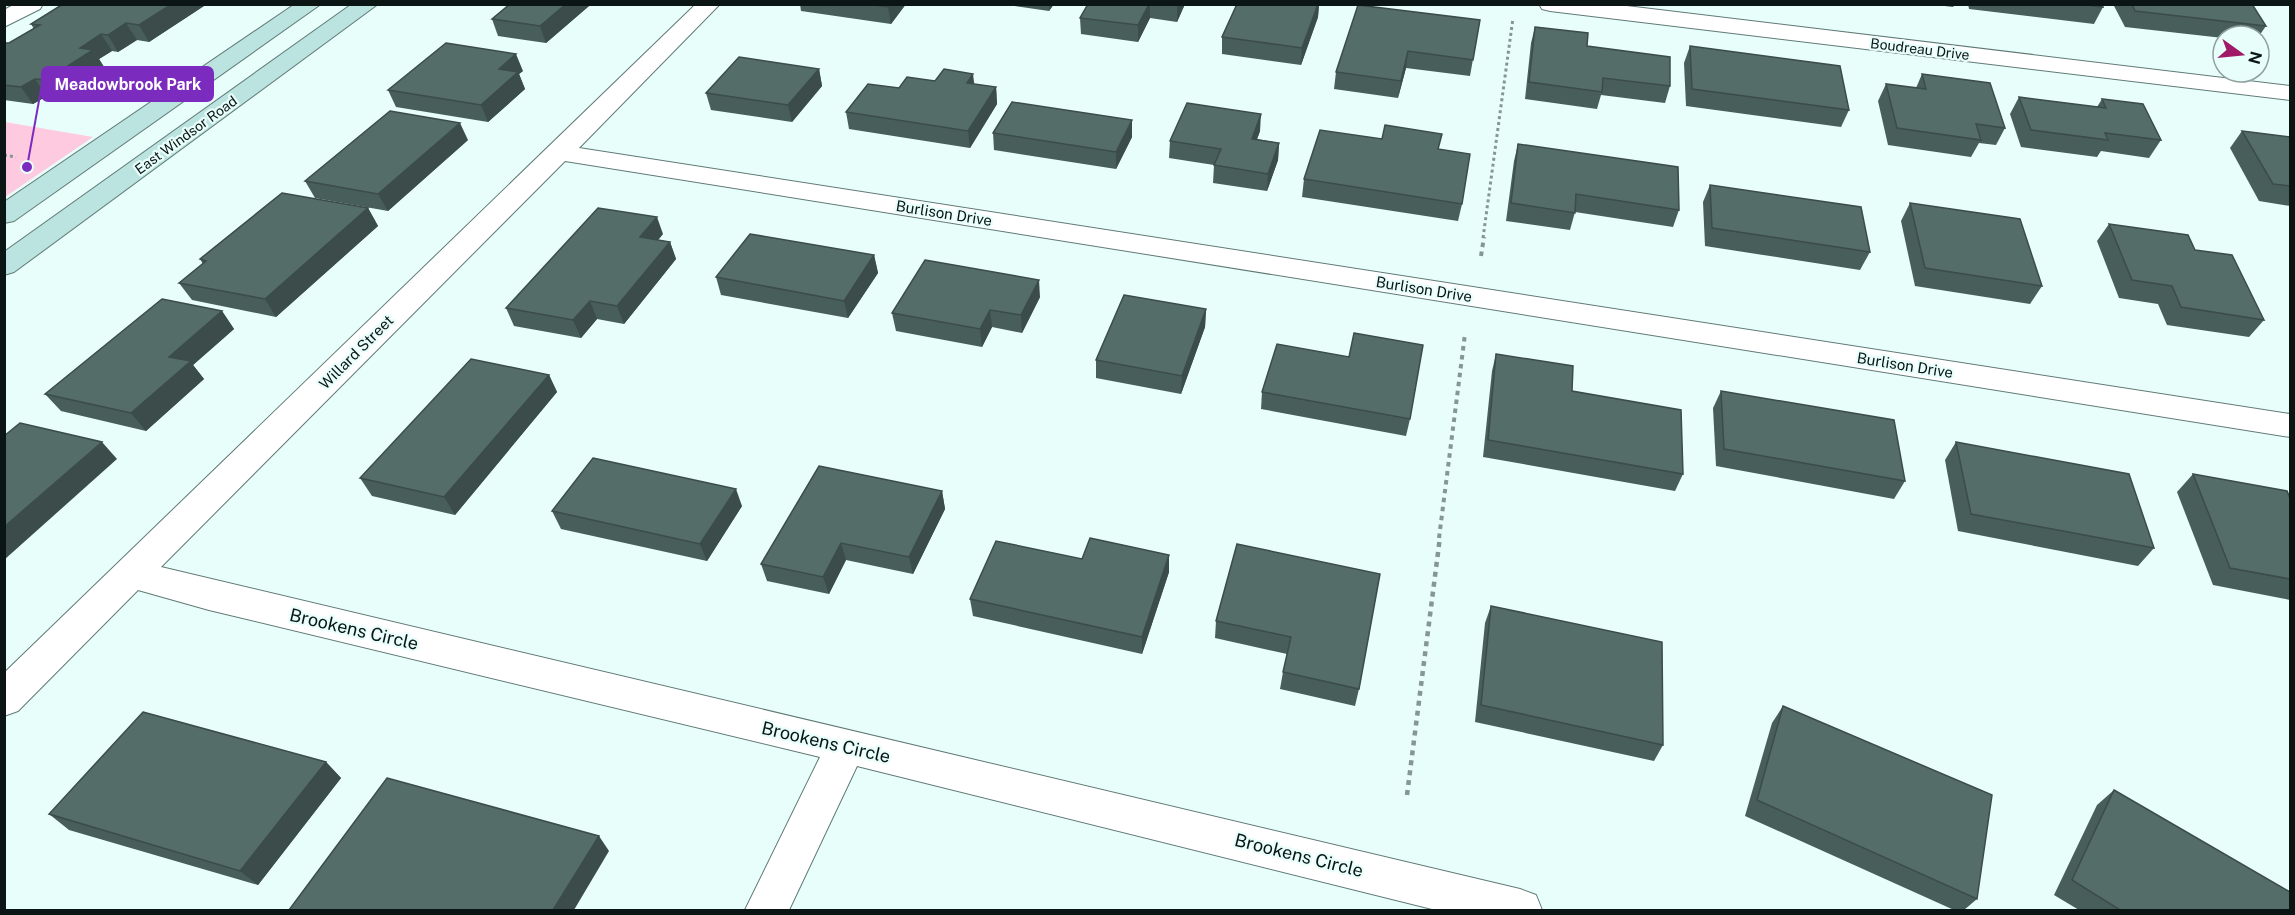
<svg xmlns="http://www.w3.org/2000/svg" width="2295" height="915" font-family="'Public Sans',sans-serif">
<rect width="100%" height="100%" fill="#e8fefb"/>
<path fill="#fecae0" d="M5,122l88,15 -88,60z"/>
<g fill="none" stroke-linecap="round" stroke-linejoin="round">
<defs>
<g id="minor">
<path d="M15,4h28l-3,5 -36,18v-17z"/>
<path d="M696,4h24l-141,144 1711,266v23l-1725,-276 -404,406 1359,322 16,6 6,15h-106l-579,-144 -68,144h-44l75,-153 -611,-147 -71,-20 -120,121 -14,5v-43z"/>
<path d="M1539,4h71l680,82v14l-740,-89 -8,-2z"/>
</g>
<g id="secondary">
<path d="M295,4h26l-307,217 -10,2v-21z"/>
<path d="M352,4h26l-364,268 -10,3v-23z"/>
</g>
</defs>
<use href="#minor" stroke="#617a77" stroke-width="2"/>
<use href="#secondary" stroke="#617a77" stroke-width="2"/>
<g stroke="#859694" stroke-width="3" stroke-dasharray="3 3" stroke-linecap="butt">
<path d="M4,155l12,2"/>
<path d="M1483,238l30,-220"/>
</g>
<g stroke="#859694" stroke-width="4" stroke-dasharray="4.5 4.5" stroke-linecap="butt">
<path d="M1481,256l3,-19"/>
<path d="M1439,538l26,-204"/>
</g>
<path stroke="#859694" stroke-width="4.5" stroke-dasharray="5 5" stroke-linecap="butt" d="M1407,795l33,-258"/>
<use href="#minor" fill="#fff" fill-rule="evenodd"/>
<use href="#secondary" fill="#bbe3e0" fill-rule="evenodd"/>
</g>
<g fill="#485e5a">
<path d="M207,4l-58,38 -12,-2 -19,12 -6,-1 -13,8 5,8 -47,30 -10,-1 -14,8 -29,-4v-57h5l25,-14 -3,-5z"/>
<path d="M510,4h78l1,2 -43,37 -48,-7 -6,-17z"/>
<path d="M800,4h106l-15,20 -90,-13z"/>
<path d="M1000,4h54l-5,7z"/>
<path d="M1088,4h97l-8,18 -27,-4 -12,24 -57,-8 -1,-16z"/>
<path d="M1237,4h82l-1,13 -17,48 -79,-11v-17z"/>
<path d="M1928,4h27l-2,3z"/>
<path d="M1968,4h134l1,3 -9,17 -125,-15z"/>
<path d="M2113,4h139l14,22 -7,10h-36v2l-98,-11z"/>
<path d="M1480,20l-10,56 -64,-8 -8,30 -64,-9 2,-17z"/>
<path d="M1535,27l52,19 83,40 -5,17 -64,-8 -4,14 -72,-10 6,-56z"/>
<path d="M1690,46l159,64 -8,17 -155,-21 -2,-43z"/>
<path d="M819,69l3,17 -30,36 -81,-12 -5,-17z"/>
<path d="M523,71l-4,3 6,15 -37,33 -92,-15 -8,-17z"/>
<path d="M1922,74l83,54 -9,17 -17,-2 -8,14 -83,-12 -10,-44 8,-17 30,4z"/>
<path d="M935,81l39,3 22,3 1,17 -27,44 -121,-19 -3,-17 53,-24z"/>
<path d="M2019,97l78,10 5,-8 59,41 -12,18 -48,-7 -4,6 -76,-10 -11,-33z"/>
<path d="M1260,131l-3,8 22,4 -1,17 -11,31 -54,-8 1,-18 -45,-7 1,-17z"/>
<path d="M2242,131l48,6v69l-31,-5 -29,-53z"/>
<path d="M993,133l139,4 -16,32 -122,-19z"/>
<path d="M468,140l-80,71 -73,-13 -10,-17z"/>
<path d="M1518,144l161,66 -6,17 -98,-15 -5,18 -64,-9 8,-60z"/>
<path d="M1438,149l24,55 -4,17 -156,-24 2,-18z"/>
<path d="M1710,185l160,67 -10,18 -155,-24 -2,-44z"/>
<path d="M1910,203l132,83 -12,18 -115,-18 -14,-65z"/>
<path d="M368,208l10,18 -102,91 -84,-17 -13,-17 24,-19 -3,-5z"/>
<path d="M2109,224l86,26 69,70 -15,17 -82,-12 -9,-21 -39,-6 -22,-57z"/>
<path d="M663,234l-5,6 12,2 6,17 -52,65 -27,-5 -16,19 -67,-12 -8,-18z"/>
<path d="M874,255l4,18 -30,45 -127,-23 -5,-18z"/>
<path d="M1040,297l-18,36 -30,-6 -10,20 -86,-16 -4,-18z"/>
<path d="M1206,309l-1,18 -24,67 -85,-16v-18z"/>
<path d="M222,311l12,18 -41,36 11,14 -58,52 -85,-20 -16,-17z"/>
<path d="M1496,354l76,37 111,83 -8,17 -192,-34 9,-86z"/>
<path d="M1349,357l61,62 -4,17 -145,-27 1,-17z"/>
<path d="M549,375l8,17 -102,123 -83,-19 -12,-18z"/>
<path d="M1721,391l184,90 -11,18 -178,-33 -3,-58z"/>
<path d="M1956,442l198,106 -16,18 -180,-35 -13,-71z"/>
<path d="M2193,474l97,24v102l-77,-15 -36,-93z"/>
<path d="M942,491l3,18 -32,65 -67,-14 -17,34 -62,-13 -6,-17z"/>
<path d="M742,506l-35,55 -146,-32 -9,-18z"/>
<path d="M1237,544l122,145 -4,17 -75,-17 3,-17 4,-18 -72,-16 1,-17z"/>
<path d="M1082,559l87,13 -27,82 -169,-38 -3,-17z"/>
<path d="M1491,606l172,139 -9,16 -179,-39 10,-99z"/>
<path d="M1783,706l194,193 -13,11h-10l-209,-94 27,-93z"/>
<path d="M326,762l15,16 -83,107 -189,-55 -20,-16z"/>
<path d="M2114,790l176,120h-211l-25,-15 43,-90z"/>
</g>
<g fill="#3b4c4a">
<path d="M172,4h35l-58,38 -10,-17z"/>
<path d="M566,4h22l1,2 -43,37 -6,-17z"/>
<path d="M890,4h16l-15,20 -3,-17z"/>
<path d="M1049,4h5l-5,7z"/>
<path d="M1149,4h1v14l-12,24v-17z"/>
<path d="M1178,4h7l-8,18v-17z"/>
<path d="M1318,4h1l-1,13 -17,48 1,-17z"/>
<path d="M126,23l11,17 -19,12 -10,-17z"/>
<path d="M101,34l11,17 -13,8 5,8 -47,30 -11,-17 34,-32z"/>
<path d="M1408,51l-2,17 -8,30 3,-17z"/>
<path d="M516,54l7,17 -4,3 6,15 -37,33 -7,-17 18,-36z"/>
<path d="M819,69l3,17 -30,36 -4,-17z"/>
<path d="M973,74l2,16 -8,-7z"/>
<path d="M35,79l12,17 -14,8 -12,-17z"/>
<path d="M996,87l1,17 -27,44 -2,-17z"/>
<path d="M1261,114l-1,17 -9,25 1,-17z"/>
<path d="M1132,120v17l-16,32v-17z"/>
<path d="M460,123l8,17 -80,71 -10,-17z"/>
<path d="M1279,143l-1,17 -11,31 1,-17z"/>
<path d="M368,208l10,18 -102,91 -11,-18z"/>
<path d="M657,217l6,17 -17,20 -6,-17z"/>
<path d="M670,242l6,17 -52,65 -7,-18z"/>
<path d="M874,255l4,18 -30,45 -4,-17z"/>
<path d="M1039,280l1,17 -18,36 -1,-18z"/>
<path d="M590,301l7,18 -16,19 -8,-18z"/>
<path d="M1206,309l-1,18 -24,67 1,-18z"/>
<path d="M990,310l2,17 -10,20 -2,-18z"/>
<path d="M222,311l12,18 -41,36 11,14 -58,52 -15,-18 38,-56z"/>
<path d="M549,375l8,17 -102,123 -11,-18z"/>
<path d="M102,442l15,17 -113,101v-33z"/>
<path d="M736,489l6,17 -35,55 -7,-17z"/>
<path d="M942,491l3,18 -32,65 -4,-17z"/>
<path d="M841,543l5,17 -17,34 -6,-17z"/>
<path d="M1169,555v17l-27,82v-17z"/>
<path d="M326,762l15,16 -83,107 -18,-14z"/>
<path d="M599,836l10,15 -35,59h-21z"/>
</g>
<g fill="#546d69" stroke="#3b4c4a" stroke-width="1.5">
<path d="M63,4h109l-33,21 -13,-2 -18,12 -7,-1 -21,14 13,2 -47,30 -11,-1 -14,8 -17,-2v-42h5l31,-18 -9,-1z"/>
<path d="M510,4h56l-26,22 -48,-7z"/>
<path d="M868,4h22l-2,3z"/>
<path d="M1088,4h61l-11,21 -58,-7z"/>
<path d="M1237,4h81l-16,44 -80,-11z"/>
<path d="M2080,4h22l1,3z"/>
<path d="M2132,4h120l14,22 -131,-15z"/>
<path d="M1358,5l122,15 -7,40 -65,-9 -7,30 -65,-9z"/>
<path d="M1535,27l53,6 -1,13 83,11v29l-67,-8 -1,14 -73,-10z"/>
<path d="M446,43l70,11 -17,15 19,3 -37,33 -93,-15z"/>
<path d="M1690,46l150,20 9,44 -157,-21z"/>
<path d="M739,57l80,12 -31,36 -82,-12z"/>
<path d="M944,69l29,5 -6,9 29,4 -28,44 -122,-19 22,-28 31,4 8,-11 28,4z"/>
<path d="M1922,74l68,9 15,45 -29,-4 5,16 -84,-12 -11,-44 40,5z"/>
<path d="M2019,97l87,11 -4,-9 41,5 18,36 -56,-7 3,7 -77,-10z"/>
<path d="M1012,102l120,18 -16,32 -123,-19z"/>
<path d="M1187,103l74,11 -9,25 27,4 -11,31 -54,-9 7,-16 -51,-8z"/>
<path d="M390,111l70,12 -82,71 -73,-13z"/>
<path d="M1385,125l57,9 -4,15 32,5 -8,50 -158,-25 16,-49 62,9z"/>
<path d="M2242,131l48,6v49l-17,-2z"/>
<path d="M1518,144l160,23 1,43 -103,-16 -1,19 -64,-10z"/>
<path d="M1710,185l151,22 9,45 -158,-24z"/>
<path d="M282,193l86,15 -103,91 -86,-16 27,-22 -6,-2z"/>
<path d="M1910,203l110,16 22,67 -117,-18z"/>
<path d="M598,208l59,9 -17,20 30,5 -53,64 -27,-5 -17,19 -67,-12z"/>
<path d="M2109,224l79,11 7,15 37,5 32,65 -83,-13 -9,-21 -40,-6z"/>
<path d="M750,234l124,21 -30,46 -128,-24z"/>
<path d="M925,260l114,20 -18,35 -31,-5 -10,19 -88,-16z"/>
<path d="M1124,295l82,14 -24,67 -86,-16z"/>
<path d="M162,299l60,12 -53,46 22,4 -60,52 -86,-19z"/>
<path d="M1354,333l69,12 -13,74 -148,-27 15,-48 72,13z"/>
<path d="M1496,354l77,12 -1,25 109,19 2,64 -195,-34z"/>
<path d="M471,359l78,16 -105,122 -84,-19z"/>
<path d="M1721,391l173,29 11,61 -181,-32z"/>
<path d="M20,423l82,19 -98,85v-91z"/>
<path d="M1956,442l173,32 25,74 -183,-34z"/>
<path d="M593,458l143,31 -36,55 -148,-33z"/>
<path d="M819,466l123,25 -33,66 -68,-14 -18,34 -62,-13z"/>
<path d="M2193,474l94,17 3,7v81l-60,-11z"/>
<path d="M1090,538l79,17 -27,82 -172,-38 26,-58 86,18z"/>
<path d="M1237,544l143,30 -21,115 -76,-17 8,-35 -75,-16z"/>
<path d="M1491,606l171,36 1,103 -182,-40z"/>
<path d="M1783,706l209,89 -15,104 -220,-99z"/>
<path d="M143,712l183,50 -86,109 -191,-57z"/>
<path d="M387,778l212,58 -46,74h-264z"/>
<path d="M2114,790l176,102v18h-170l-48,-30z"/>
</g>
<g text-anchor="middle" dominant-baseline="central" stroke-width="4.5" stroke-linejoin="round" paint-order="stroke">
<g font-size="14" fill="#0b1514" stroke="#e8fefb">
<text transform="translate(1920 49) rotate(7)">Boudreau Drive</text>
<text transform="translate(186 135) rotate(-36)">East Windsor Road</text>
</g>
<g font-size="15" fill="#0b1514" stroke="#e8fefb">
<text transform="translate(944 213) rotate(9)">Burlison Drive</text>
<text transform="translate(1424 289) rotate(9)">Burlison Drive</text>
<text transform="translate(356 352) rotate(-45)">Willard Street</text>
<text transform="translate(1905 365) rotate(9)">Burlison Drive</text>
</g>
<g font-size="18" fill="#0b1514" stroke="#e8fefb">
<text transform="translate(354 629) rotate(13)">Brookens Circle</text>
<text transform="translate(826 742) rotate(13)">Brookens Circle</text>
<text transform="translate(1299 855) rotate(14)">Brookens Circle</text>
</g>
</g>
<path fill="none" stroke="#7b2cbf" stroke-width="2" d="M27 167L42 84"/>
<circle fill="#7b2cbf" stroke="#e8fefb" stroke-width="2" cx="27" cy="167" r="6"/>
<rect fill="#7b2cbf" stroke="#7b2cbf" stroke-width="2" x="42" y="67" width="171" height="34" rx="6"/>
<g font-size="16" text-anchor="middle" font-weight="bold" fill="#fff">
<text x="128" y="90">Meadowbrook Park</text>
</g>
<rect width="2295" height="915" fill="none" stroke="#0b1514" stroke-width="12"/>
<g transform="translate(2241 54) rotate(105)"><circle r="28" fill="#e8fefb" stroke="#90a19f" stroke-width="1.5"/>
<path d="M0-4.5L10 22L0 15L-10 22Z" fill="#a01a68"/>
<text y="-9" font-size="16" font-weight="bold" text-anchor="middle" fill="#0b1514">N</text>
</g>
</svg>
